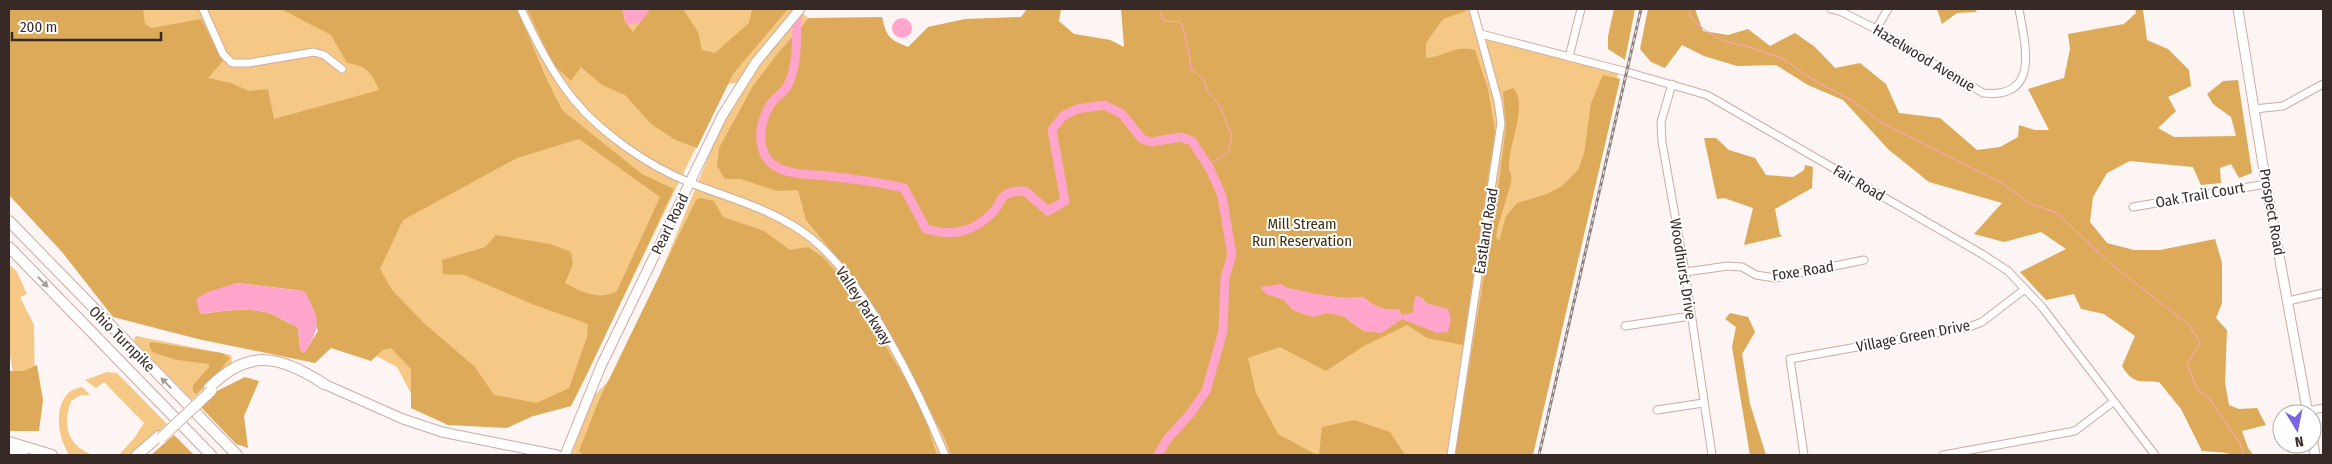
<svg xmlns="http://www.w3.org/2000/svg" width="2332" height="464" font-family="'Fira Sans Condensed',sans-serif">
<rect width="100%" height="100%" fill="#fdf5f3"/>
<g fill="#f5c985">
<path d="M9,9h793l-2,2 17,14 86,36 171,-27 36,6 43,22 -8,-53h328l7,23 139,38 -69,300 -24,85h-955l2,-5 -6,-5 14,-35 42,-45 102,-249 18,-35 -17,4 -155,321 -38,10 -116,-11 -20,-38 -43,-23z"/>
<path d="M9,264l8,8 10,22 -7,3 14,28 1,79 -16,3 -10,-57z"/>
<path d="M136,336l95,19 1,9 -40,36 -56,-57 -2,-4z"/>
<path d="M107,372l10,1 50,51 -34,31h-14l16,-18 9,-14 -40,-41 -8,6 -11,-8z"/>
<path d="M82,387l8,8h-9l-10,6c-9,25 -3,45 22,54h-23c-14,-17 -19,-64 12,-68z"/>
</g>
<g fill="#dcaa58" fill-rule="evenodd">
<path d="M9,9h134l2,15 7,4 49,-9 22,42 -15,17 23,5 18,8 19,-2 6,30 105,-29c-8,-18 -12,-24 -32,-27l-16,-28 -50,-26h236l30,71 15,30 80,64 32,15 -85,181 -18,36 -38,10 -26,12 -59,-3 -37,-17v-39l-20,-21 -8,2 -12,11 -40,-13 -16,15 -117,-24 -85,-22 -51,-65 -53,-57zM579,139l81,58 -43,94c-17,10 -36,1 -52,-8l8,-19 -2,-12 -21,-8 -54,-9 -11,12 -43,13 1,14 21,1 68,29 56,20 -1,13 -18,51 -32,15 -43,-8 -19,-28 -50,-43 -33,-34 -12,-21 23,-49 114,-62zM236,283l68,8 14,40 -14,22 -4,-4 -2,-22c-12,-4 -22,-13 -33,-15 -20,-5 -44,-1 -64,2z"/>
<path d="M527,9h95l3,13 8,10 17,-23h33l15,23 4,18 13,3 34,-30 3,-14h36l-55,65 -36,74 -23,-9 -23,-15 -26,-29 -23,-10 -21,-18 -10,14 -17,-16z"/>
<path d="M1027,9h34l-2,12 15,13 36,6 14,7 -3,-38h345v2l-23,8 -17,24v15c21,-2 27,-13 49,-8l13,39 7,42 -32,214 -36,-7 -20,-13 -43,21 -38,25 -46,-24 -32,11 8,35 22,41 39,21h-366l-7,-18 -59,-112 -26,-41 -53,-64 -8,-30 -21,1 -36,-12h-16l-8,-13 2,-18 34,-62 25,-33 31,-35 73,-1c5,21 7,22 26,30l20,-20 37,-8 56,-2zM1281,284l6,4c25,5 50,12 76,9 11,9 20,14 35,12l4,6 11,-2 2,-16h6l7,7 20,5 -29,16 -17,-6 -21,14 -18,-2 -20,-15 -16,-3 -14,4 -20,-7 -9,-10z"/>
<path d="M1614,9h21l-10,51 -17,-11v-13z"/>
<path d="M1648,9h47l8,22 25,4 20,-6 22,17 25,-13 20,14 20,21 25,-5 26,21 13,29 41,5 37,32 23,-3 18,-10 1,-12 16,5h14l-21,-41 36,-11 6,-29 -2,-15 56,-10 12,-11 -1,-4h13l-5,1 4,30 21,9 21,21 2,16 -23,11 8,14 -18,17 16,9 62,-1 -5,-19 -18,-13 -6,-10 16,-13 15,-1 14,93 -13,5 -8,-14 -11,4 1,15 -20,2 -8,-18 -63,-6 -23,12 -14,24 -3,25 17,21 27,7h26l55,-11 7,24v40l-6,15 11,12 -2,52 4,23 10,4 18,-1 9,17 -24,6 6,17 5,7h-23l-2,-2 -26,-2 -21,-42 -22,-27c-20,-1 -26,2 -37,-16l13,-30 -31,-22 -23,-5 -7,-15 -28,6 -26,-28 46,-23 -25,-17 -37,10 -30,-8 28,-31 -73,-21 -40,-32 -46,-50 -35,-15 -32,-20 -39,1 -33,-10 -22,-11 -17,23 -14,-6 -11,-13z"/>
<path d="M1937,9h40l-1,3 -19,1 -15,11z"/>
<path d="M1603,75l17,4 -1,5 -86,371h-78l43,-266 8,-62 -3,-35 10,-4c16,17 -5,56 -4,79 0,5 4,9 2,15 -4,18 -12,36 -15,55l3,4 7,-25 11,-13 30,-9 15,-8 16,-16 6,-16 7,-51z"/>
<path d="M1704,138h12l13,12 26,8 11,17 27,2 11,-7 1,-5 8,2 -1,21 -37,21 5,26 3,1 -39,9 9,-37 -29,-10 -7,1z"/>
<path d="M700,198l14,3 9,16 41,14 26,19 18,-3 15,10 28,32 55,91 18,35 13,40h-354l-4,-4 20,-51 97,-200z"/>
<path d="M1730,313l18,4 7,15 -13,22 8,50 16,51h-16l-18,-108 4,-20 -11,-8z"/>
<path d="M151,342l71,11 8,5 -13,16 -21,20 -3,-3v-6l16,-18v-3l-32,-4 -25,-8 -3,-8z"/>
<path d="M37,365l6,35 -4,31h-30v-60h15z"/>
<path d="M245,377l14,4 -15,35 4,32 -12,-4 -37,-39 14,-12z"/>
<path d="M1354,420l36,12 15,23h-86l3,-28z"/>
<path d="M174,435l20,20h-43z"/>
</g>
<g fill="#ffa5cc">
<path d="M622,9h28l-9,13 -14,3z"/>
<circle cx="902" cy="28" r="10"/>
<path d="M236,283l68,8c16,27 18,35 0,62l-4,-4 -2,-22c-11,-4 -22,-13 -33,-15 -20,-5 -45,-1 -65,2l-4,-15 12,-7z"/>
<path d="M1281,284l6,4c25,5 50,12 76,9 11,9 20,14 35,12l4,6 11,-2 2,-16 2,-2 11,9 20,5 3,10 -3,13 -11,1 -35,-14 -21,14 -17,-2 -21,-15 -16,-3 -14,4 -20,-7 -9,-10 -18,-6 -6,-7z"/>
</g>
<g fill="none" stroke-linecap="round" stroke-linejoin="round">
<g stroke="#ffa5cc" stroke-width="1">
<path d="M1159,9l5,12 17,1 7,25 3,22 12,10 5,13 12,14 12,31 -5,17 -20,11"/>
<path d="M1689,9l2,9 14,12 18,11 27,6 33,12 29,20 41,22 26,20 124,63 26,19 28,10 54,51 78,61 11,18 -13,22 11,25 10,7 32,46 4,12"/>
</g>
<path stroke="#ffa5cc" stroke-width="9" d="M797,9c-1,24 2,53 -9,76 -4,8 -13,12 -18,20 -15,26 -14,60 20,67 12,3 26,3 38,4 26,3 51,6 76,12l22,41c28,8 48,3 68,-18 5,-5 6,-13 11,-16 7,-4 13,-4 20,-4l23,20 17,-10 -13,-71 11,-14 14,-7 27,-4 18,9 20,25 9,3 30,-5 11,4 18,28 12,27 10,59 -7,22 -2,54 -17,60 -16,23 -22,24 -10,17"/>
<defs>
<g id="minor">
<path d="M203,9l20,45 9,9h17l65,-11 10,3 18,14"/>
<path d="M521,9c15,32 31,64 53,91 28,34 76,67 117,83 40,16 85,27 120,55 55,44 107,152 134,217"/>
<path d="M1831,9l9,2 36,18 107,64c58,6 42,-48 36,-84"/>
<path d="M1876,29l12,-20"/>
<path d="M1481,34l146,38 80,23 275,159 26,17 34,36 113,148"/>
<path d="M1569,57l12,-48"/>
<path d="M1672,84l-11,38 1,20 23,130 27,183"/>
<path d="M2254,109l29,-3 40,-22"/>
<path d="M2133,207l133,-23"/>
<path d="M1685,272l43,-6 14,1 14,8 19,3 89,-18"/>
<path d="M2288,301l35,-8"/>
<path d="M1625,326l66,-10"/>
<path d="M1657,410l46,-7"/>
<path d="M2308,411l15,-3"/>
<path d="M1451,455l50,-332 -3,-22 -25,-92"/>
<path d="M1804,455l-14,-96 179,-32 13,-5 43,-33"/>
<path d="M1943,455l132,-24 38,-29"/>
</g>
<g id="major">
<path d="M2238,9l28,175 42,230"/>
<path d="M324,384l79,35 39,13 115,23"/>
<path d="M2312,436l3,19"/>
<path d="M565,455l36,-89 121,-250 34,-54 44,-53"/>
</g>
<g id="highway">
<path d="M9,221l228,234"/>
<path d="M9,247l202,208"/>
<path d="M209,388c39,-40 71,-33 115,-4"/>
<path d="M9,442l43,13"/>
<path d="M9,452l14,3"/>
<path d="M137,455l22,-19"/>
</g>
</defs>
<use href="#minor" stroke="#ceaba2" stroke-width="9"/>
<use href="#major" stroke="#ceaba2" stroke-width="11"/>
<use href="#highway" stroke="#ceaba2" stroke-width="12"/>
<use href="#minor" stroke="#fff" stroke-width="7"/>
<use href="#major" stroke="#fff" stroke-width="9"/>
<use href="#highway" stroke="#fff" stroke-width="10"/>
<defs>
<path id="rail" d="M1539,455l102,-446"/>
</defs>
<use href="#rail" stroke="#8d827f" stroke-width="3"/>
<use href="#rail" stroke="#fff" stroke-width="1" stroke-dasharray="4" stroke-linecap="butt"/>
<defs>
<path id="highway-bridge" d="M161,438l50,-47"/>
</defs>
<use href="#highway-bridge" stroke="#ceaba2" stroke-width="12" stroke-linecap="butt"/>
<use href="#highway-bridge" stroke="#fff" stroke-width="10"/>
</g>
<defs><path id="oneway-solid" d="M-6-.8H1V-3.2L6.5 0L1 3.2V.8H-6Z" transform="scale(1.25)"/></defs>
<g fill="#a59f9d">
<use href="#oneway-solid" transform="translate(43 282) rotate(46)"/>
<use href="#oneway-solid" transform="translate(166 383) rotate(-134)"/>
</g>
<g text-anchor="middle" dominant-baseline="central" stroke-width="4" stroke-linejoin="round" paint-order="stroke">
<g font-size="15" fill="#372a26" stroke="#fff">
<text transform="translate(1924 58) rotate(31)">Hazelwood Avenue</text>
<text transform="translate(1859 183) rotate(30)">Fair Road</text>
<text transform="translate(2200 195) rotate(-10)">Oak Trail Court</text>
<text transform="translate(2272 212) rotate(80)">Prospect Road</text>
<text transform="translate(670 224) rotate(-64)">Pearl Road</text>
<text transform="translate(1486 231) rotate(-81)">Eastland Road</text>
<text transform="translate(1683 269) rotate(81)">Woodhurst Drive</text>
<text transform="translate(1803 271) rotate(-9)">Foxe Road</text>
<text transform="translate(864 306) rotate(57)">Valley Parkway</text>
<text transform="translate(1913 336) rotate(-11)">Village Green Drive</text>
<text transform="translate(122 339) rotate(45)">Ohio Turnpike</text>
</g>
<g font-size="15" fill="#412d08" stroke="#fff">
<text x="1302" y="224">Mill Stream<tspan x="1302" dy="17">Run Reservation</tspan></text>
</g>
</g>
<rect width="2332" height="464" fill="none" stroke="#372a26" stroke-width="20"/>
<g transform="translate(2297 429) rotate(170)"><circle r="24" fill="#ffffff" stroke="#afaaa8"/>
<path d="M0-4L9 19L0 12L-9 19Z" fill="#7b64df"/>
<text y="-8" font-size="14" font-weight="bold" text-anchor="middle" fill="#372a26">N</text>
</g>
<path d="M12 32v8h149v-8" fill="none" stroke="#372a26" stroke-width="2.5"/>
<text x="20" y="32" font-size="15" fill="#372a26" stroke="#ffffff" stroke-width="4" paint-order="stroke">200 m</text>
</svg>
